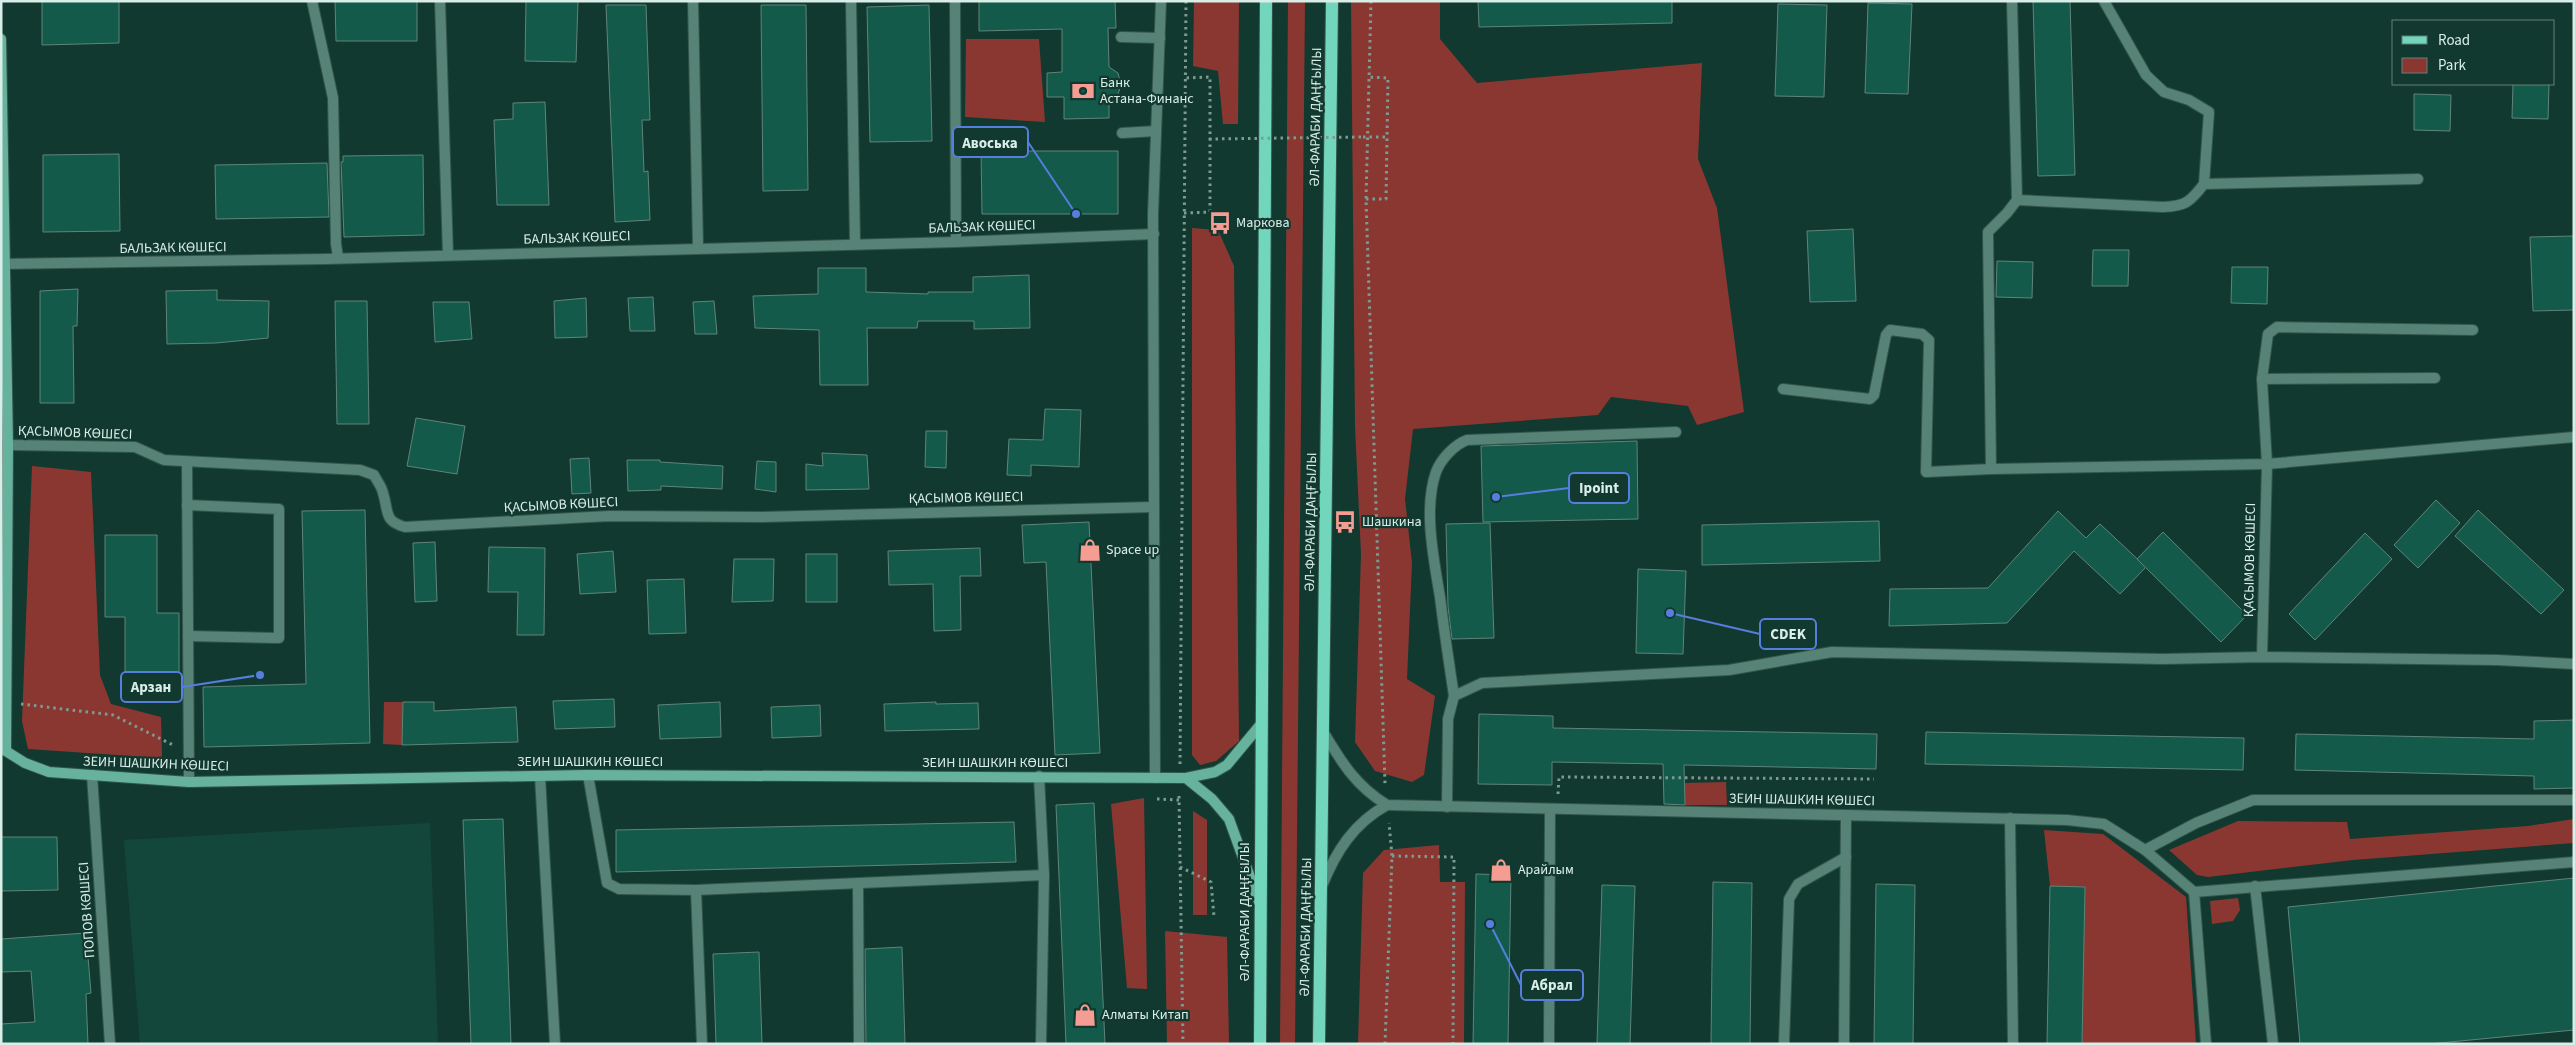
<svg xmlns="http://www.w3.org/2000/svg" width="2575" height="1045" font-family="'Source Sans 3',sans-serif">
<rect width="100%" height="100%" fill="#12392f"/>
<path fill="#14473c" d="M430,823l8,221h-298l-16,-204z"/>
<g fill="#8a3732">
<path d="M1194,1h45l-1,123h-15l-5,-53 -25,-5z"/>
<path d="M1288,1h17l-10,1043h-15z"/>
<path d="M1351,1h89v38l37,44 225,-20 -4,96 19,49 27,204 -47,13 -9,-19 -77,-9 -13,18 -185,14 -8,70 7,64 -5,116 28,17 -11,79 -12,7 -37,-11 -20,-29 6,-188 -6,-127z"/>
<path d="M966,39h73l6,83 -80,-5z"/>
<path d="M1192,228l26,2 16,36 5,475 -23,20 -16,4 -8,-10z"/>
<path d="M32,466l59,6 9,203 11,29 50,13 1,41 -134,-9 -6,-28z"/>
<path d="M384,702h19l-1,43 -19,-1z"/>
<path d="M1726,782l1,23h-42l-1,-22z"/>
<path d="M1144,798l3,191 -20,-1 -16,-184z"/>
<path d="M1193,811l14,9v95h-14z"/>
<path d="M2574,819v24l-221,17 -145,17 -11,-2 -28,-25 69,-29 109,1 3,17 178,-13z"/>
<path d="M2044,830l59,4 83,63 10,147h-114l3,-157 -35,-1z"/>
<path d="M1439,845l1,37h25l-1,162h-106l5,-171 21,-23z"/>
<path d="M2238,898l2,12 -7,11 -21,3 -2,-23z"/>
<path d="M1165,931l62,6 2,107h-62z"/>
</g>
<g fill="#135a4b" stroke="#5f857a">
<path d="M42,1h77v42l-77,2z"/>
<path d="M335,1h82v40h-81z"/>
<path d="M526,1h52l-2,61 -51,-1z"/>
<path d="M979,1h136l1,27h-8l1,39 9,6 3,12 -4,12 -8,6v15l-45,1v-22h-17v-24l15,-1v-43l-83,2z"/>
<path d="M1478,1h194v22l-193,4z"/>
<path d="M2033,1h37l5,174 -37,1z"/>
<path d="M1868,3l44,1 -4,90 -43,-1z"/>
<path d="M1778,4l49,1 -3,92 -49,-1z"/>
<path d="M606,5h40l4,115h-8l2,52 4,-1 2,49 -35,2z"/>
<path d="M761,5h45l2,185 -45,1z"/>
<path d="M929,5l3,136 -62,1 -3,-135z"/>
<path d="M2513,84h36l-1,35 -36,-1z"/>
<path d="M2414,94l37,1 -1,36 -36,-1z"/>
<path d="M545,102l4,103h-52l-3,-85 19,-1v-16z"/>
<path d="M981,151h137v63h-136z"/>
<path d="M119,154l1,77 -77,1v-77z"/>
<path d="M423,155l1,80 -80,2 -3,-75h2v-6z"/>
<path d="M327,163l2,54 -113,2 -1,-54z"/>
<path d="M1853,229l3,72 -46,1 -3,-71z"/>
<path d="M2574,236v74l-41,1 -3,-74z"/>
<path d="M2093,250h36l-1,36h-36z"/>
<path d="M1997,261l36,1 -1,36 -36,-1z"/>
<path d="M2232,267h36l-1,37 -36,-1z"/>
<path d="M818,268h48v24l62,2v-2h45v-15l56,-2 1,53 -56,1v-8h-56l-1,7h-50l1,57h-48l-1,-55 -64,-2 -2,-32 65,-2z"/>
<path d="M78,289l-1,37h-4l1,77h-34v-112z"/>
<path d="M217,290v10l52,1 -1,37 -52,5 -49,1 -1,-53z"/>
<path d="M653,297l2,34h-25l-2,-33z"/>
<path d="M586,298l1,39 -32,1 -1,-37z"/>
<path d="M335,301h32l2,123h-32z"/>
<path d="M714,301l3,33h-22l-2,-32z"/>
<path d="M433,302h36l3,37 -37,3z"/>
<path d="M1045,409l36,1 -2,57 -48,-2v11l-24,-1 2,-36 34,1z"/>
<path d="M416,418l49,8 -8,48 -50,-8z"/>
<path d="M926,431h21l-1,37 -21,-1z"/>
<path d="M1637,441l1,78 -155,3 -2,-76z"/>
<path d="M822,453l45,2 2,34 -63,1v-26l17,2z"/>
<path d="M589,458l2,35 -19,1 -2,-35z"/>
<path d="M627,460h33v2l63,4 -1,23 -61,-3v4l-33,1z"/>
<path d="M757,461l19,1v30l-21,-3z"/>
<path d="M2436,500l24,23 -42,45 -24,-23z"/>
<path d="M365,510l5,233 -166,4 -1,-60 103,-3 -4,-173z"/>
<path d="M2478,510l86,80 -23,24 -86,-78z"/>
<path d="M2058,511l28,27 14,-14 46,43 -26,27 -46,-43 -67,72 -118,3 1,-37 98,-1z"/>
<path d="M1879,521l1,40 -178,4v-40z"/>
<path d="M1089,522l11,231 -45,2 -9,-193 -22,1 -2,-38z"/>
<path d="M1490,523l4,115 -42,1 -4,-32 -2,-83z"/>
<path d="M2163,532l84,83 -26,27 -84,-83z"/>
<path d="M2365,533l27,26 -77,81 -26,-26z"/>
<path d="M105,535h52v78h22v82h-54v-78h-20z"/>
<path d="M435,542l2,59 -22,1 -2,-59z"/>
<path d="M489,547l56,1 -1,87h-27l1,-43h-30z"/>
<path d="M980,548l1,28h-21l1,54 -27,1 -1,-47 -44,1 -1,-34z"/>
<path d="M613,551l3,41 -36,2 -3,-40z"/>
<rect x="806" y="554" width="31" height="48"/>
<path d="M734,559h40l-1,42 -41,1z"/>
<path d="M1638,569l48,2 -3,83 -47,-1z"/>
<path d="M684,579l2,54 -37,1 -2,-54z"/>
<path d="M614,699l1,28 -60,2 -2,-28z"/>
<path d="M403,702h31v9l82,-4 2,35 -116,3z"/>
<path d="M720,702l1,35 -61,2 -2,-34z"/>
<path d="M936,702v2l42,-1 1,26 -94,2 -1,-27z"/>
<path d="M820,705l1,31 -49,2 -1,-31z"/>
<path d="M1479,714l74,2v12l324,6 -1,35 -192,-4 1,40 -21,-1 -1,-40 -111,-2v23l-74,-1z"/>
<path d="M2574,720v68l-40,1v-13l-239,-6 1,-36 238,5v-18z"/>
<path d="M1926,732l318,6 -1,32 -318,-6z"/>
<path d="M1094,803l11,241h-39l-10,-239z"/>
<path d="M503,819l8,225h-40l-8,-224z"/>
<path d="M1014,822l2,40 -400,10v-42z"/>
<path d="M1,837h56l1,53 -57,1z"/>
<path d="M1476,874l35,1 -3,169h-35z"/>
<path d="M2574,878v152l-145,14h-129l-12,-137z"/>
<path d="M1713,882l39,1 -2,161h-39z"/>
<path d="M1876,884l39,1 -2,159h-39z"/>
<path d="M1602,885l33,1 -5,158h-33z"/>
<path d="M2050,886l35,1 -3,157h-35z"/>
<path d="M86,933l5,60 -5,1 2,50h-87v-20l34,-2 -4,-51 -30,1v-33z"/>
<path d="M902,947l3,97h-39l-1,-95z"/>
<path d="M759,952l3,92h-46l-3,-90z"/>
</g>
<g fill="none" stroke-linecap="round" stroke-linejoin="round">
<defs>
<g id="lane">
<path d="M312,1l21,97 3,146 2,13"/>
<path d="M440,1l8,254"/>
<path d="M693,1l5,246"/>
<path d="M851,1l4,242"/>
<path d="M955,1l1,241"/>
<path d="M2104,1l42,74 18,17 25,8 20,12 -5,72"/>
<path d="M1121,37l39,1"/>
<path d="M1122,133l34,-2"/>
<path d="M2017,200l146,7c23,-1 27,-5 41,-23l214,-5"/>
<path d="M2262,379l6,-45 9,-7 196,3"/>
<path d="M1783,389l87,10 4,-4 12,-60 4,-5 32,4 7,6 -3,132 65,-3 -3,-237 19,-19 10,-13 -5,-199"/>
<path d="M8,445l127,2 29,13 196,10 14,5c3,6 8,12 9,18 6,18 0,28 22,34l204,-11 153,1 391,-10"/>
<path d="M187,462l2,320"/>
<path d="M2267,464l-5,-85 173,-1"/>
<path d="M187,505l92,4v129l-91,-2"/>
<path d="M1454,696c-5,-33 -10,-66 -14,-99 -6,-37 -17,-88 -4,-125 5,-13 18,-27 31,-32l209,-8"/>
<path d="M588,775l19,108 12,6 77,1 348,-15"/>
<path d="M540,776l15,268"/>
<path d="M1039,776l5,99 -3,169"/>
<path d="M2010,818l3,226"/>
<path d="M2145,850l51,-27 57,-23h321"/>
<path d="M858,884l1,160"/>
<path d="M2255,886l18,158"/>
<path d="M696,890l6,154"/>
<path d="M1549,1044l1,-235"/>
<path d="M1784,1044l5,-145 9,-15 48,-27"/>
<path d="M1844,1044l2,-229"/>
<path d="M2206,1044l-12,-152 380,-30"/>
</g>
<g id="street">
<path d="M1,264l324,-5 631,-17 198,-8"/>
<path d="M1991,469l276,-5 307,-27"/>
<path d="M2262,657l5,-193"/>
<path d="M1324,733c18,30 32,53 63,72l680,15 37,4 41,26 49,42"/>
<path d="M92,775l18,269"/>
<path d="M1155,778l-2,-564 8,-213"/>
<path d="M1447,807l1,-88 6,-23 28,-13 247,-13 103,-18 330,7 100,-2 235,3 77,4"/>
<path d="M1322,886c14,-35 32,-63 65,-81"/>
</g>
<g id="secondary">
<path d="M1,39l7,406 -2,305"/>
<path d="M1,748l24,15 24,9 140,10 399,-7 598,3 29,-6 12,-7 34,-41"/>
<path d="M1186,778l26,21 17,20 30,83"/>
</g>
<g id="primary">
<path d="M1260,1044l6,-1043"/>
<path d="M1319,1044l13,-1043"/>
</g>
</defs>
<use href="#lane" stroke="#32564d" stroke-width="12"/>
<use href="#street" stroke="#32564d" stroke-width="12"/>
<use href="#secondary" stroke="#32564d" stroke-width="12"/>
<use href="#primary" stroke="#32564d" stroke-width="14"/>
<g stroke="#7e9b93" stroke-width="3" stroke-dasharray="2.5 4" stroke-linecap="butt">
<path d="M1371,1l-5,198 19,585"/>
<path d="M1363,137h24"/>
<path d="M1366,199h20l2,-121 -20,-1"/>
<path d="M1184,213l26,-1v-135l-24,1"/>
<path d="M21,704l92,11 62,31"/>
<path d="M1180,764l6,-763"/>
<path d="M1558,794l1,-17 315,2"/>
<path d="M1179,796l4,248"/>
<path d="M1157,799l22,1"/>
<path d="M1392,856l62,1 -1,187"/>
<path d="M1180,867l31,15 3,35"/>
<path d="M1385,1044l7,-188 -3,-33"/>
</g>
<use href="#lane" stroke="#568376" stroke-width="10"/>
<use href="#street" stroke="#568376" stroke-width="10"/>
<use href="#secondary" stroke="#66b29d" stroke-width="10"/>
<use href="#primary" stroke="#72d6bc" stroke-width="12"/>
<path stroke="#7e9b93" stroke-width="3" stroke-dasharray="2.5 4" stroke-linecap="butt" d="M1209,139l154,-2"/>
</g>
<defs>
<symbol id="bank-bare" viewBox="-9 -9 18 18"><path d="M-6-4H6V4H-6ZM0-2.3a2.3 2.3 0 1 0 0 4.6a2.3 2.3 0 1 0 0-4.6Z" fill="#f59c93" stroke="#12392f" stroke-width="2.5" paint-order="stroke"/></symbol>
<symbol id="bus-bare" viewBox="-9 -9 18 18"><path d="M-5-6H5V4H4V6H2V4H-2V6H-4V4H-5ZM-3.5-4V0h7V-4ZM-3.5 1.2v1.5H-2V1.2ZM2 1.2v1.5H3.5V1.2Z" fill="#f59c93" stroke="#12392f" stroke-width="2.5" paint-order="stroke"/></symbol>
<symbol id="shop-bare" viewBox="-9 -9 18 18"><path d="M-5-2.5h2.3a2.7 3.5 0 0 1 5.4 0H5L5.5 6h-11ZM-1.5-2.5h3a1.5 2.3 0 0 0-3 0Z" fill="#f59c93" stroke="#12392f" stroke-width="2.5" paint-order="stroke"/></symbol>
</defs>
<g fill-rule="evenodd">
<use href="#bank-bare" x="1067" y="75" width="32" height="32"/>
<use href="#bus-bare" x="1204" y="207" width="32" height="32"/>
<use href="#bus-bare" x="1329" y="506" width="32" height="32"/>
<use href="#shop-bare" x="1074" y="534" width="32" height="32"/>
<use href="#shop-bare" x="1485" y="854" width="32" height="32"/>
<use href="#shop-bare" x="1069" y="999" width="32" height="32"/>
</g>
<g text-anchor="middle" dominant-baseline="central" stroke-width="4.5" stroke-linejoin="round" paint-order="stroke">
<g font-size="14" fill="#daeee8" stroke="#12392f" text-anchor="start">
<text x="1100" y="83">Банк<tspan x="1100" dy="16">Астана-Финанс</tspan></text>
<text x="1236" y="223">Маркова</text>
<text x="1362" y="522">Шашкина</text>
<text x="1106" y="550">Space up</text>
<text x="1518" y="870">Арайлым</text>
<text x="1102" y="1015">Алматы Китап</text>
</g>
<g font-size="14" fill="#daeee8" stroke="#12392f">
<text transform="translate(1316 117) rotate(-89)">ӘЛ-ФАРАБИ ДАҢҒЫЛЫ</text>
<text transform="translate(982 227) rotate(-2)">БАЛЬЗАК КӨШЕСІ</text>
<text transform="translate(577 238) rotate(-2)">БАЛЬЗАК КӨШЕСІ</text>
<text transform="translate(173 248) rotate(-1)">БАЛЬЗАК КӨШЕСІ</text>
<text transform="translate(75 433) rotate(2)">ҚАСЫМОВ КӨШЕСІ</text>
<text transform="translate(966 498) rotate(-1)">ҚАСЫМОВ КӨШЕСІ</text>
<text transform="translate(561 505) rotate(-3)">ҚАСЫМОВ КӨШЕСІ</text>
<text transform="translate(1311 522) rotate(-89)">ӘЛ-ФАРАБИ ДАҢҒЫЛЫ</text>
<text transform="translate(2250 560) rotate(-89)">ҚАСЫМОВ КӨШЕСІ</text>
<text x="590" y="762">ЗЕИН ШАШКИН КӨШЕСІ</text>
<text x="995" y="763">ЗЕИН ШАШКИН КӨШЕСІ</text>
<text transform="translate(156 764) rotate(2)">ЗЕИН ШАШКИН КӨШЕСІ</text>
<text transform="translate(1802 800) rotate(1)">ЗЕИН ШАШКИН КӨШЕСІ</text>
<text transform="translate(87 910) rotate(-94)">ПОПОВ КӨШЕСІ</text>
<text transform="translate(1245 912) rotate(-90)">ӘЛ-ФАРАБИ ДАҢҒЫЛЫ</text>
<text transform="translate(1306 927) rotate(-89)">ӘЛ-ФАРАБИ ДАҢҒЫЛЫ</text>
</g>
</g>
<path fill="none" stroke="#567edd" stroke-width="2" d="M1076 214L1028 142M1496 497L1569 488M1670 613L1760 634M260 675L182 687M1490 924L1521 985"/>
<g fill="#567edd" stroke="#12392f" stroke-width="2">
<circle cx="1076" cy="214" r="5"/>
<circle cx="1496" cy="497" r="5"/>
<circle cx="1670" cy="613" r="5"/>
<circle cx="260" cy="675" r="5"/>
<circle cx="1490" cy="924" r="5"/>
</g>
<g fill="#12392f" stroke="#567edd" stroke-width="2">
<rect x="953" y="127" width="75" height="30" rx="5"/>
<rect x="1569" y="473" width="60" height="30" rx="5"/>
<rect x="1760" y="619" width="56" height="30" rx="5"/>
<rect x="121" y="672" width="61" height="30" rx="5"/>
<rect x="1521" y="970" width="62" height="30" rx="5"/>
</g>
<g font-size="15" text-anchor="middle" font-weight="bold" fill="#daeee8">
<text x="990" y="148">Авоська</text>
<text x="1599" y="493">Ipoint</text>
<text x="1788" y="639">CDEK</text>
<text x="151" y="692">Арзан</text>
<text x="1552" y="990">Абрал</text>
</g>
<rect width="2575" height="1045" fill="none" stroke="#daeee8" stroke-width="5"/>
<rect x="2392" y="20" width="162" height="65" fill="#12392f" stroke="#628179"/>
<rect x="2402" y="36" width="25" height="8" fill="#72d6bc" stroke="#628179"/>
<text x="2438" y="45" font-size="15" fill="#daeee8">Road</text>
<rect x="2402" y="58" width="25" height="15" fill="#8a3732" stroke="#628179"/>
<text x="2438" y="70" font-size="15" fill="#daeee8">Park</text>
</svg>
